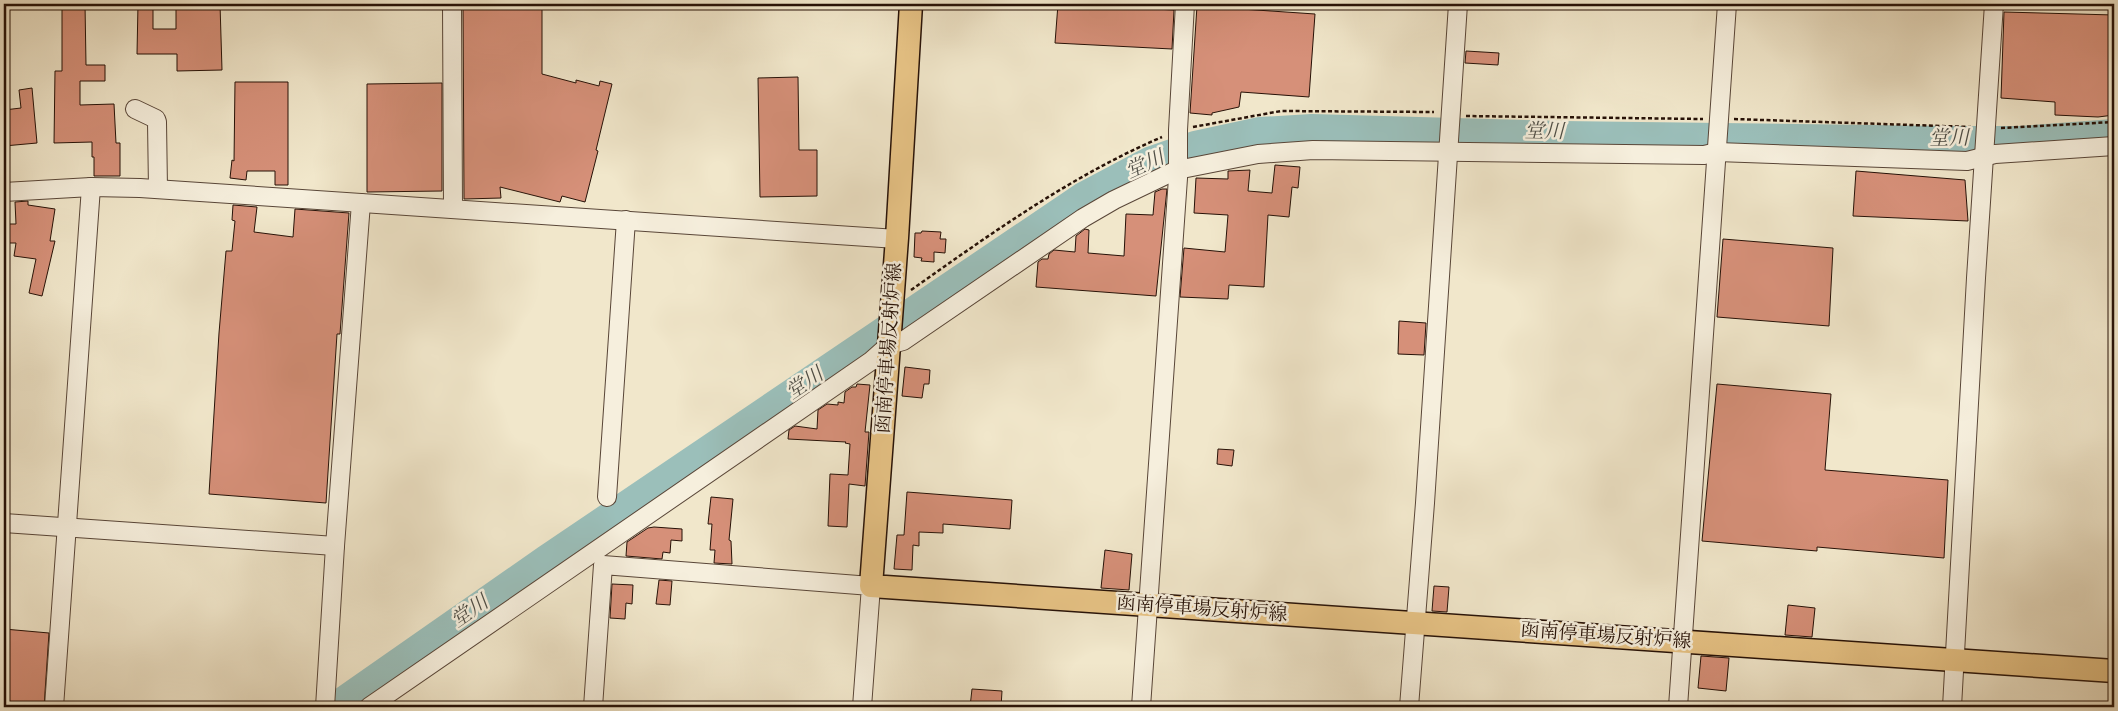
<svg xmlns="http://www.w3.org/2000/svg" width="2118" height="711" font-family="'IM FELL DW Pica','Noto Serif JP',serif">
<rect width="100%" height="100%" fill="#f1e7cb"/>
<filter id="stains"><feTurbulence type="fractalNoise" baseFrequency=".004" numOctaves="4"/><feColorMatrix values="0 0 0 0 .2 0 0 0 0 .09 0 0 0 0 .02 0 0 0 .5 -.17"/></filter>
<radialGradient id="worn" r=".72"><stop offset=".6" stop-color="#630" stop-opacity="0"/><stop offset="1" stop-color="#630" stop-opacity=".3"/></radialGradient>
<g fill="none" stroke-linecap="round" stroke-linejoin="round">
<path stroke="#9bbfba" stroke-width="28" d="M334,707l212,-148 537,-363 66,-35 46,-16 65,-14 52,-3 250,7 384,5h74l94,-7"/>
</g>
<g fill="#d69079" stroke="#261107">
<path d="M62,4h23l1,61h19v16h-25v24l34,-1 2,39h4v33h-26v-19h-2v-15l-38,1 1,-72h7z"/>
<path d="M138,4h15v25h23v-25h44l2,66 -45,1v-17h-40z"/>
<path d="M463,4h79v70l34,9v-3l23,6 1,-5 12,3 -16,66 2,1 -13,51 -23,-6 -2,6 -60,-15 1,11 -37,1z"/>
<path d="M1058,4l116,6 -2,39 -117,-6z"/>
<path d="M1197,6l118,8 -6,83 -68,-5 -2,15 -27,6v2l-22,-2z"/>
<path d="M2004,12l110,3v100l-16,2 -43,-2v-13l-54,-4z"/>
<path d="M1466,51l33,2 -1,12 -33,-2z"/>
<path d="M798,77l1,73h18v46l-57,1 -2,-119z"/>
<path d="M235,82h53v103h-13v-14h-28l-1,9 -16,-2 2,-18 2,1z"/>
<path d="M442,83v108l-75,1v-108z"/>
<path d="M32,88l5,55 -33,3v-36l17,-2 -2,-18z"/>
<path d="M1275,165l25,2 -2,21 -6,-1 -3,30 -21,-2 -4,72 -35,-2 -1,14 -48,-2 4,-49 41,4 3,-37 -34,-2 2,-35 32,1v-8l22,-1 -2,21 24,2z"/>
<path d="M1856,171l109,9 3,41 -115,-5z"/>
<path d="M1162,189h5l-11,107 -120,-9 2,-25 4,-3h6l1,-5 5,-4 21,2 1,-16 9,-7 4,1 -1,23 36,3 2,-42 27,1 2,-23z"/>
<path d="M28,201v4l27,4 -5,32h5l-13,55 -13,-3 7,-34 -22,-3 2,-13h-12v-19h12l-1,-22z"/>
<path d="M233,205l24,2 -3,25 39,5 2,-28 54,4 -9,121h-3l-11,169 -117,-9 10,-161 7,-82h6l3,-30 -3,-1z"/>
<path d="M922,231l19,1 -1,7h6l-1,14 -11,-1v10l-13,-1 1,-3 -8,-1 1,-24h6z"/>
<path d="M1723,239l110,9 -4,78 -112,-9z"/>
<path d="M1399,321l27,2 -2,32 -26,-1z"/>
<path d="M905,367l25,3 -1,14h-5l-2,14 -20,-2z"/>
<path d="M857,384l13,1 -5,47h4l-4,54 -16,-2 -2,43 -19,-1 2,-52 18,1 2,-31 -5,-1 1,-1 -58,-3 1,-9 6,-4 22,3 1,-19 9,-6 11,1v-3l6,1 1,-11 7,-5h4z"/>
<path d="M1717,384l114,10 -6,76 123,10 -4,78 -127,-11v4l-115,-10z"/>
<path d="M1218,449l16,1 -2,16 -15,-2z"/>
<path d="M907,492l105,8 -2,29 -67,-5v9l-24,-1v14l-6,-1 -1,25 -18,-1 3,-34h7z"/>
<path d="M711,497l22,2 -4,41 2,1 1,23 -18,-1 1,-13h-5l2,-26h-4z"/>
<path d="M654,527l28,2v12l-11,-1 -1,13 -7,-1 -1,7 -36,-3 1,-14 21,-14z"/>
<path d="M1105,550l27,4 -3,36 -28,-2z"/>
<path d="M659,580l13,1 -2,24 -14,-1z"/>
<path d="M612,584l21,1 -1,19 -6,-1 -1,16 -15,-1z"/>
<path d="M1434,586l15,1 -2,25 -15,-1z"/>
<path d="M1788,605l27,3 -3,29 -27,-2z"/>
<path d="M4,629l45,4 -5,74 -40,-3z"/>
<path d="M1701,656l28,2 -3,33 -28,-3z"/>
<path d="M972,689l30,2 -1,16h-31z"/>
</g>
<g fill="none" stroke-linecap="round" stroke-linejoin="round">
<defs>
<g id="minor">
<path d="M452,4l1,204"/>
<path d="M135,109l21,10 1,3 1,67"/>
<path d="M4,192l87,-5 49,1 757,51"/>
<path d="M607,497l19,-277"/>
<path d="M4,523l331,23"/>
<path d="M54,707l37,-520"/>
<path d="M325,707l10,-161 26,-343"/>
<path d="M369,707l502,-346 18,-16 14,-4 180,-123 31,-18 50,-24 13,-6 81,-16 55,-4 391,5 13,-3 250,9 28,-7 119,-8"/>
<path d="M593,707l10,-142 268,21 -9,121"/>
<path d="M1141,707l37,-529v-48l7,-126"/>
<path d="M1409,707l16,-204 33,-499"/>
<path d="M1678,707l49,-703"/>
<path d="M1952,707l24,-429 18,-274"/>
</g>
<path id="major" d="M911,4l-14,234 -26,348 1243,85"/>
</defs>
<use href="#minor" stroke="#594638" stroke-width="20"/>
<use href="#major" stroke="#261107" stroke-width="25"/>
<g stroke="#261107" stroke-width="2.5" stroke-dasharray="4 2.5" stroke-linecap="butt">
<path d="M1466,116l237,3"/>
<path d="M1734,119l237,8"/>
<path d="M1193,127l88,-16 153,1"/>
<path d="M2001,128l113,-6"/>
<path d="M911,290c81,-57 160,-114 251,-153"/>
</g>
<use href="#minor" stroke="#f6efdd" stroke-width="18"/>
<use href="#major" stroke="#e8c486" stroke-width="22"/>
</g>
<g text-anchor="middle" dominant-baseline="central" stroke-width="5" stroke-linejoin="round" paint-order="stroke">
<g font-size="19" fill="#261107" stroke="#f6efdd">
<text transform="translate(889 348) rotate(-86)">函南停車場反射炉線</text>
<text transform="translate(1202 609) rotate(4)">函南停車場反射炉線</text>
<text transform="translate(1606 636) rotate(4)">函南停車場反射炉線</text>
</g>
<g font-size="20" font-style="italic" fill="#4f4e46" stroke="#f6efdd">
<text transform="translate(1544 132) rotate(1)">堂川</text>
<text transform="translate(1949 139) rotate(-1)">堂川</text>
<text transform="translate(1145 165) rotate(-24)">堂川</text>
<text transform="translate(805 384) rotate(-34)">堂川</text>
<text transform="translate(470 612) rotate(-35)">堂川</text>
</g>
</g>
<rect width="2118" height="711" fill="none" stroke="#f1e7cb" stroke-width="20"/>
<rect x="5" y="5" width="2108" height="701" fill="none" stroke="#261107" stroke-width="2.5"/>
<rect x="10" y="10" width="2098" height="691" fill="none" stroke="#261107"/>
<rect width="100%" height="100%" filter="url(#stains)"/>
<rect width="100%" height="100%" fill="url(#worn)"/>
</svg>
